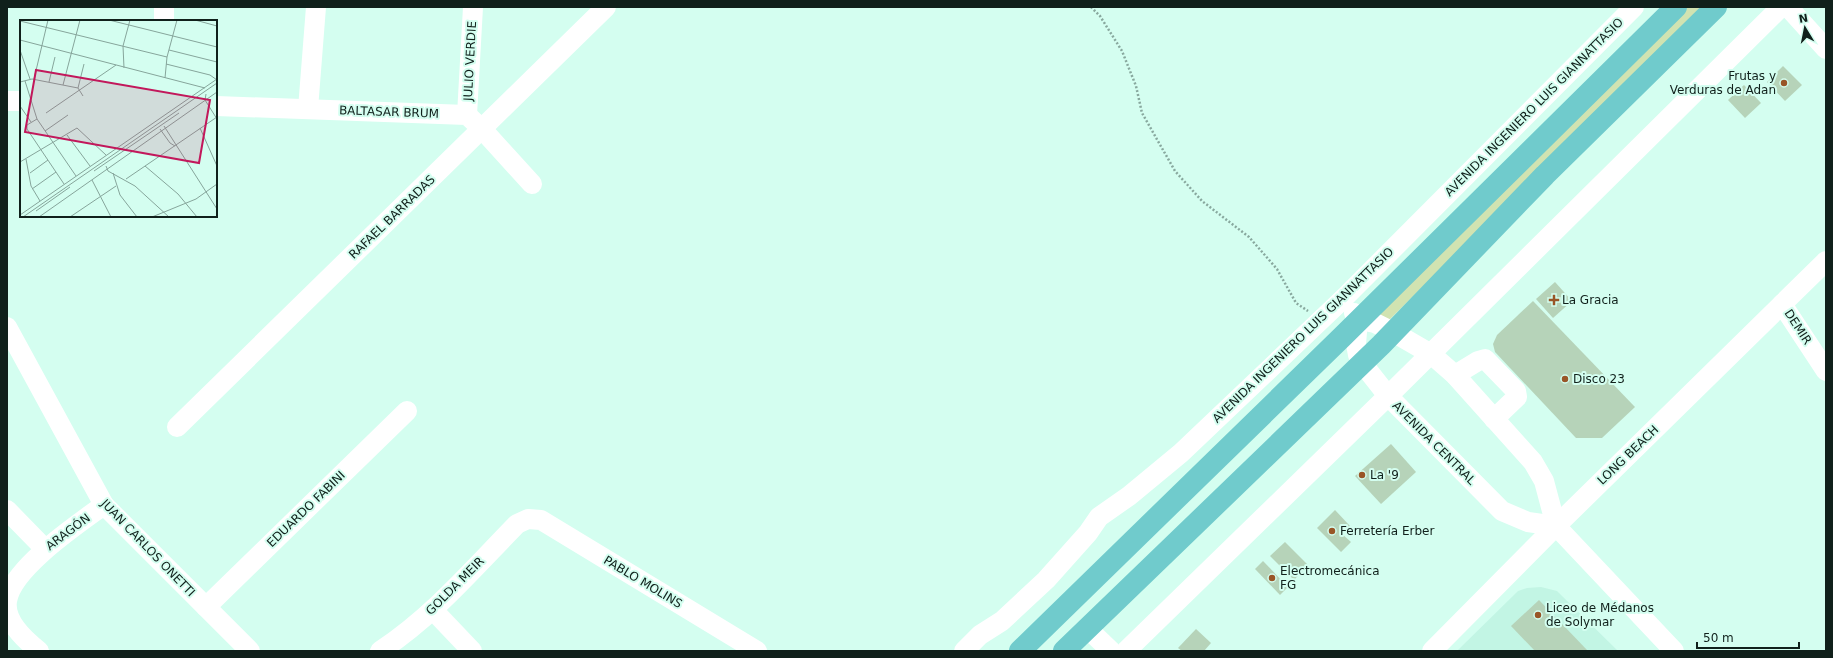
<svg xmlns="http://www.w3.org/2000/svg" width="1833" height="658" font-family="'DejaVu Sans',sans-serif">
<rect width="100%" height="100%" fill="#d4fef0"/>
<path fill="#c2f5e4" d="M1541,587l16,4 61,60h-161l61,-60 9,-3z"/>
<path fill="#d1e3b1" d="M1687,7h19l-322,318 -9,-9z"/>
<g fill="#b6d3b9">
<path d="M1783,66l19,19 -17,16 -18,-19z"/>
<path d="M1744,85l17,18 -16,15 -17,-18z"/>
<path d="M1555,282l17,19 -19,17 -17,-19z"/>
<path d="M1533,301l102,106 -33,31h-26l-81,-86 -2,-8 4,-9z"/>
<path d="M1391,444l25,28 -35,32 -26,-28z"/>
<path d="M1335,510l15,16 -8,8 9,8 -10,10 -24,-24z"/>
<path d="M1285,542l23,23 -14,15 -24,-24z"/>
<path d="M1263,561l25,26 -8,8 -25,-26z"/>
<path d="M1539,600l49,51h-53l-24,-25z"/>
<path d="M1196,629l15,14 -7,8h-22l-4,-3z"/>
</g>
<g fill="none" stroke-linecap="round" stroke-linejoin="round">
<path stroke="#88a89e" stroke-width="2.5" stroke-dasharray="2 2" stroke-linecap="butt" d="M1091,7l9,9 22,35 14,35 6,27 33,58 27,30 47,36 28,32 19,34 12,8"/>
<g stroke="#fff" stroke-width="20">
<path d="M1788,7l38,42"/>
<path d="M164,21v-14"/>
<path d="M7,101h14"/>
<path d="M216,106l251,9 15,14 50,55"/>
<path d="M308,109l8,-102"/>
<path d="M467,115l6,-108"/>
<path d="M1782,304l44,67"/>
<path d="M1354,313l4,7 -2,24 2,11 4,8 26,33 114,115 26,11 28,4"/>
<path d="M1358,320l17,3 18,9 38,22 24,21 78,87 11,19 12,45 118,125"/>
<path d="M7,327l97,178 146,146"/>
<path d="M1455,375l23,-14 7,-2 31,32 1,6 -23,22"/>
<path d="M177,427l429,-420"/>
<path d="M7,510l38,39"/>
<path d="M206,607l201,-196"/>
<path d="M433,610l39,41"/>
<path d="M1087,628l24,23"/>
<path d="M39,651c-14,-11 -35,-30 -32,-50 5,-33 71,-77 97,-96"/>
<path d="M380,651c52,-34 93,-82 137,-127l11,-5 13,1 216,131"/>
<path d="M964,651l16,-16 22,-14 44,-41 42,-47 11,-16 30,-21 52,-43 164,-156 289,-290"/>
<path d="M1126,651l262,-255 393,-389"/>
<path d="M1432,651l124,-125 270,-265"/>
</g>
<g stroke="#70cbcc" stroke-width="22">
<path d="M1020,651l322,-314 334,-330"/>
<path d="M1064,651l317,-306 164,-170 171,-168"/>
</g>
</g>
<g fill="#995527" stroke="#d4fef0" stroke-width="1.5">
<circle cx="1784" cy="83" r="4"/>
<path d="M1552 294h4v4h4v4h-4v4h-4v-4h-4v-4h4z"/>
<circle cx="1565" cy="379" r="4"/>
<circle cx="1362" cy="475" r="4"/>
<circle cx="1332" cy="531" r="4"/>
<circle cx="1272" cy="578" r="4"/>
<circle cx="1538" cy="615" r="4"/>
</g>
<g text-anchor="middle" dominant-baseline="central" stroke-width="4" stroke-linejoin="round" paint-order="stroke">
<g font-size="12" fill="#10201b" stroke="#d4fef0">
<text transform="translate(470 61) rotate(-87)">JULIO VERDIE</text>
<text transform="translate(1534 107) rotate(-45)">AVENIDA INGENIERO LUIS GIANNATTASIO</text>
<text transform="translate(389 112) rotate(2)">BALTASAR BRUM</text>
<text transform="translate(392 217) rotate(-44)">RAFAEL BARRADAS</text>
<text transform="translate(1798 327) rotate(57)">DEMIR</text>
<text transform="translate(1303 335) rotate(-44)">AVENIDA INGENIERO LUIS GIANNATTASIO</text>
<text transform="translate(1434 443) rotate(45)">AVENIDA CENTRAL</text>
<text transform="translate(1628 455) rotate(-44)">LONG BEACH</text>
<text transform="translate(306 509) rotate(-44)">EDUARDO FABINI</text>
<text transform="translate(68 532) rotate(-37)">ARAGÓN</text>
<text transform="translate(148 548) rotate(46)">JUAN CARLOS ONETTI</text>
<text transform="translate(643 582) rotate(31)">PABLO MOLINS</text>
<text transform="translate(455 586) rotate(-45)">GOLDA MEIR</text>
</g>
<g font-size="12" fill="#10201b" stroke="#d4fef0" text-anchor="start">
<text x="1776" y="76" text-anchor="end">Frutas y<tspan x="1776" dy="14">Verduras de Adan</tspan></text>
<text x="1562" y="300">La Gracia</text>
<text x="1573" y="379">Disco 23</text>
<text x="1370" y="475">La '9</text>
<text x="1340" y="531">Ferretería Erber</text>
<text x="1280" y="571">Electromecánica<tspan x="1280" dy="14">FG</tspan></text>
<text x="1546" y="608">Liceo de Médanos<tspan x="1546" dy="14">de Solymar</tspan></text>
</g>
</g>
<g transform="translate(20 20)">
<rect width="197" height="197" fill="#d4fef0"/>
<path fill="none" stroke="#86a59b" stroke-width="1" d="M89,0l108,27M175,0l22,6M0,1l147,36M0,20l185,48M0,30l10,29M149,30l48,12M146,44l44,11 7,5M104,48l-1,-22 7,-26M145,58l2,-21 10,-37M14,59l14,-59M5,61l12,38 39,57M0,62l12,-3 46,9 5,8M29,62l6,-25M43,65l17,-65M58,68l6,-24M186,74l-1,6 12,19M0,86l11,16M26,93l70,-48M17,99l-10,6v4l37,55M144,106l53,83M180,108l17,38M140,109l10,14 5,3M25,111l23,-16M47,115l23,31M6,139l5,27 9,15M0,142l57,-34 29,27M86,146l2,5 27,15 34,31M125,146l33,28 19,23M74,151l85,-58M10,153l18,-13M93,153l7,22 17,22M106,159l91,-62M72,160l19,37M12,169l24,-17M16,191l34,-24M0,195l197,-136M3,197l194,-134M19,197l178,-125M50,197l46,-31M132,197l44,-18 21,-15"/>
<path fill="#c2185b" fill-opacity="0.15" stroke="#c2185b" stroke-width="2" d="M16,50l174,30 -11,63 -174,-31z"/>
<rect width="197" height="197" fill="none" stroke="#10201b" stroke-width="2"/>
</g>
<rect width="1833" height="658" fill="none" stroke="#10201b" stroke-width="16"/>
<g transform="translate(1805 28) rotate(350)" stroke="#d4fef0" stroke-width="3" paint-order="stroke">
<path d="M0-3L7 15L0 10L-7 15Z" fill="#10201b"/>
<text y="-6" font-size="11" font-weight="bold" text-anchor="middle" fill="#10201b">N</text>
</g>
<path d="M1697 642v6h102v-6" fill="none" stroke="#10201b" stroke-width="2"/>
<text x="1703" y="642" font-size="12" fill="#10201b" stroke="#d4fef0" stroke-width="3" paint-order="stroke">50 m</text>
</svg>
